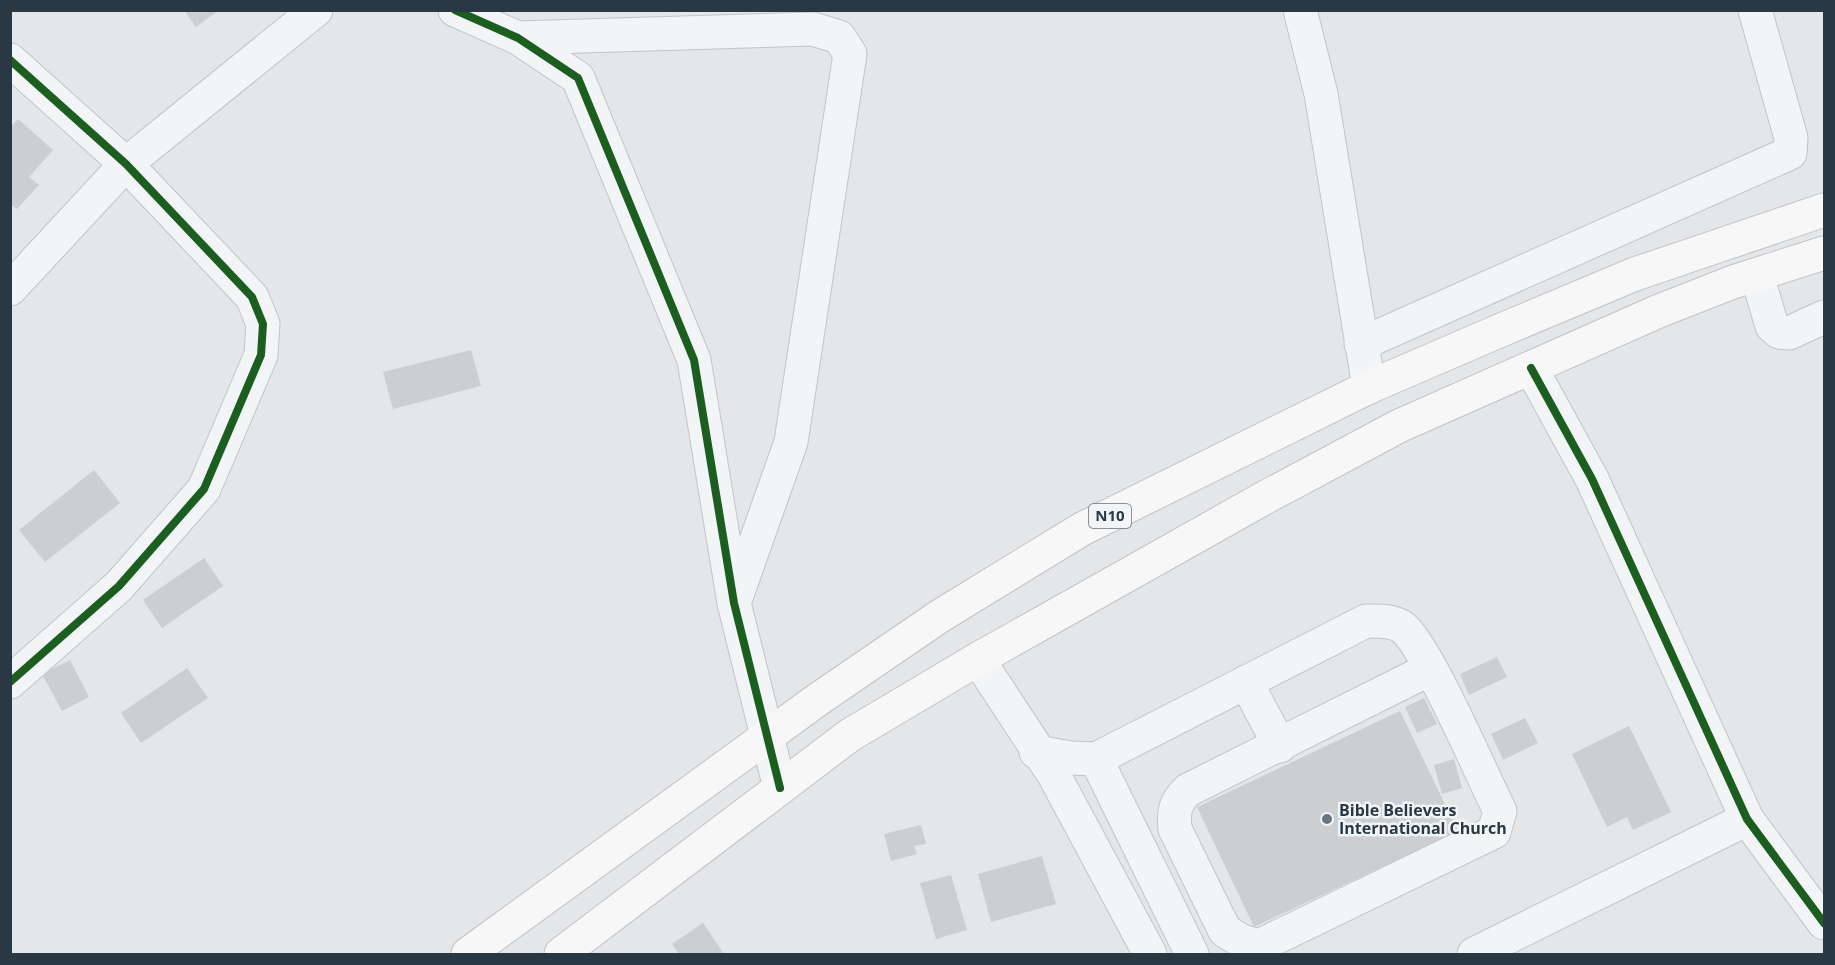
<svg xmlns="http://www.w3.org/2000/svg" width="1835" height="965" font-family="'Open Sans',sans-serif">
  <style>
    .building { fill: #cccfd1 }
    .lines { fill: none; stroke-linecap: round; stroke-linejoin: round }
    .minor-casing { stroke: #c2c4c6; stroke-width: 35 }
    .major-casing { stroke: #c0c3c6; stroke-width: 35 }
    .minor { stroke: #f3f4f6; stroke-width: 33 }
    .major { stroke: #f7f7f7; stroke-width: 33 }
    .cycleway-casing { stroke: #f2f5f8; stroke-width: 11 }
    .cycleway { stroke: #1b5e20; stroke-width: 8 }
    .poi-dot { fill: #6b757d; stroke: #f2f5f8; stroke-width: 2 }
    .labels { text-anchor: middle; stroke-width: 5; stroke-linejoin: round; paint-order: stroke }
    .shield { fill: #f2f5f8; stroke: #667179; stroke-width: 1.5 }
    .shield-label { font-size: 15px; font-weight: bold; fill: #2a3843 }
    .poi-label { font-size: 16px; font-weight: bold; fill: #2a3843; stroke: #f2f5f8; text-anchor: start }
  </style>
  <rect width="100%" height="100%" fill="#e4e6e8"/>
  <g class="building">
    <polygon points="184,10 219,10 196,27"/>
    <polygon points="18,119 53,150 29,177 39,185 17,209 10,204 10,127"/>
    <polygon points="471,350 481,386 393,409 383,372"/>
    <polygon points="94,470 120,503 45,562 19,530"/>
    <polygon points="204,558 223,586 162,628 143,600"/>
    <polygon points="1497,657 1507,677 1469,695 1460,674"/>
    <polygon points="70,660 89,697 62,711 42,674"/>
    <polygon points="187,668 208,698 141,743 121,713"/>
    <polygon points="1424,698 1437,724 1417,733 1405,707"/>
    <polygon points="1400,711 1458,831 1254,927 1197,807"/>
    <polygon points="1525,718 1538,743 1503,760 1491,734"/>
    <polygon points="1629,726 1671,812 1633,830 1627,817 1607,827 1572,754"/>
    <polygon points="1454,759 1462,788 1442,794 1434,765"/>
    <polygon points="921,825 926,844 914,846 917,854 891,861 884,834"/>
    <polygon points="1042,856 1056,904 991,922 978,874"/>
    <polygon points="951,875 967,930 936,939 920,883"/>
    <polygon points="703,923 724,954 679,954 672,944"/>
  </g>
  <g class="lines">
    <defs>
      <g id="minor">
        <polyline points="455,10 518,38 578,78 694,360 734,603 780,788"/>
        <polyline points="1300,10 1321,94 1369,387"/>
        <polyline points="518,38 813,29 839,37 850,54 791,442 734,603"/>
        <polyline points="10,60 126,164 252,297 263,324 261,355 204,489 119,586 10,682"/>
        <polyline points="1757,275 1772,326 1779,332 1789,333 1824,317"/>
        <polyline points="10,289 126,164 316,10"/>
        <polyline points="1361,344 1790,153 1791,138 1755,10"/>
        <polyline points="1531,368 1592,479 1747,819 1824,923"/>
        <polyline points="978,659 1054,775 1150,954"/>
        <polyline points="1246,682 1280,746"/>
        <path d="M1036,752L1071,758L1096,759L1366,621C1377,621 1392,620 1402,627C1425,642 1483,778 1500,811L1494,832L1259,946L1242,941L1225,931L1175,829C1173,812 1175,802 1188,790L1430,669"/>
        <polyline points="1096,759 1192,954"/>
        <polyline points="1474,954 1747,819"/>
      </g>
      <g id="major">
        <polyline points="468,954 820,698 940,616 1082,529 1369,387 1506,328 1635,274 1824,210"/>
        <polyline points="561,954 850,735 978,659 1266,497 1399,426 1659,311 1733,282 1824,253"/>
      </g>
    </defs>
    <use href="#minor" class="minor-casing"/>
    <use href="#major" class="major-casing"/>
    <use href="#minor" class="minor"/>
    <use href="#major" class="major"/>
    <defs>
      <g id="cycleway">
        <polyline points="455,10 518,38 578,78 694,360 734,603 780,788"/>
        <polyline points="10,60 126,164 252,297 263,324 261,355 204,489 119,586 10,682"/>
        <polyline points="1531,368 1592,479 1747,819 1824,923"/>
      </g>
    </defs>
    <use href="#cycleway" class="cycleway-casing"/>
    <use href="#cycleway" class="cycleway"/>
  </g>
  <circle class="poi-dot" cx="1327" cy="819" r="6"/>
  <g class="labels">
    <rect class="shield" x="1089" y="504" width="42" height="24" rx="4.5"/>
    <g class="shield-label">
      <text x="1110" y="521">N10</text>
    </g>
    <g class="poi-label">
      <text x="1339" y="816">Bible Believers<tspan x="1339" dy="18">International Church</tspan></text>
    </g>
  </g>
  <rect width="1835" height="965" fill="none" stroke="#2a3843" stroke-width="24"/>
</svg>
